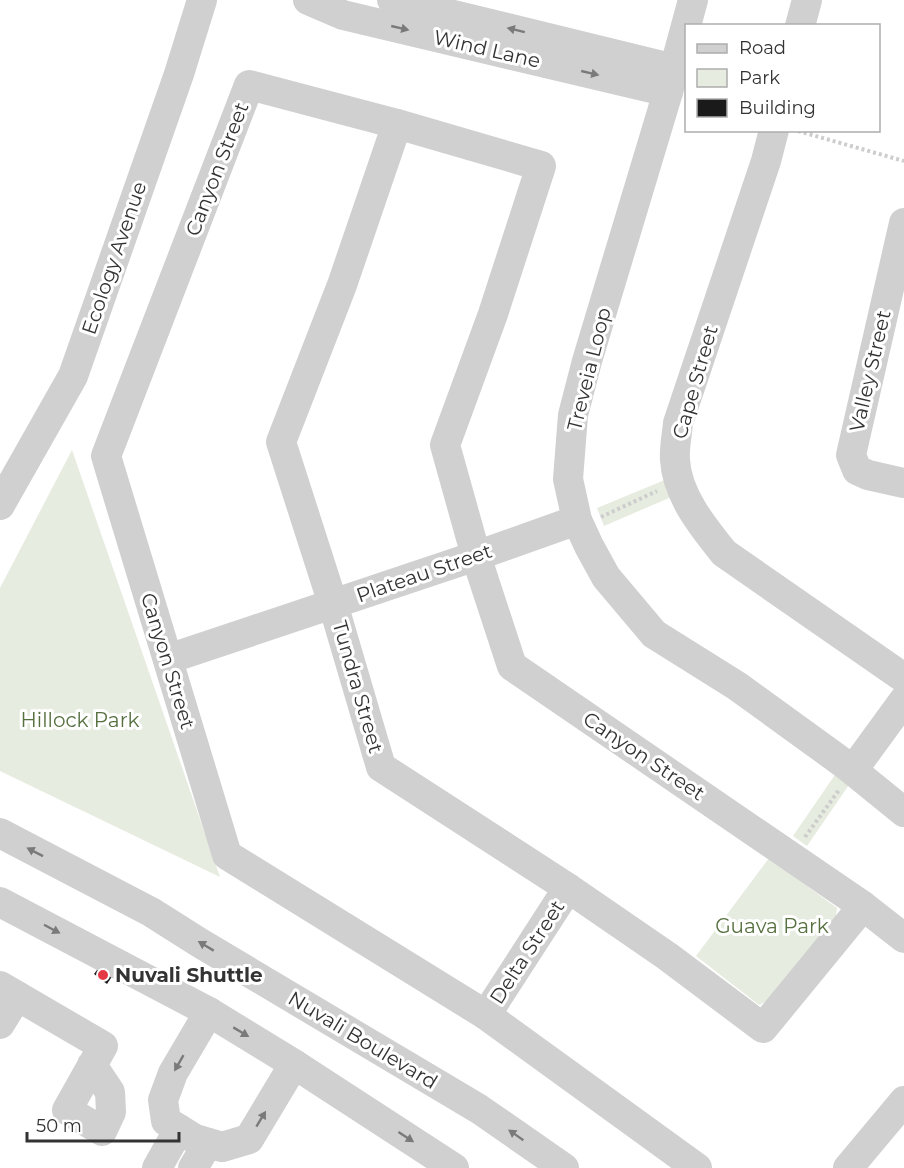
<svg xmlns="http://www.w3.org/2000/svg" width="904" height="1168" font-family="Montserrat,sans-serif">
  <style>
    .green { fill: #e6ecdf }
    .building { fill: #1a1a1a }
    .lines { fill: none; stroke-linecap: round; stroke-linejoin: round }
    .path { stroke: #cdcdcd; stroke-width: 4; stroke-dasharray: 3 3; stroke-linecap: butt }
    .minor { stroke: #d0d0d0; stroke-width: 30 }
    .oneway { fill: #7a7a7a }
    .poi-dot { fill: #e63946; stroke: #fff; stroke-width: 2 }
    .labels { text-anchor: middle; stroke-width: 6; stroke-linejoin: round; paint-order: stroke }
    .street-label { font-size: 20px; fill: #333; stroke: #fff }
    .park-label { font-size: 20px; fill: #56703f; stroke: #fff }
    .poi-label { font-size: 20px; font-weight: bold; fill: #333; stroke: #fff; text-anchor: start }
  </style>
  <rect width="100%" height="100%" fill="#fff"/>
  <g class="green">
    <polygon points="72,450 220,877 0,771 0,588"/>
    <polygon points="672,477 676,495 604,526 597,508"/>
    <polygon points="839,769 853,779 807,846 793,836"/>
    <polygon points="769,858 837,908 836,916 767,1001 759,1005 696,956"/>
  </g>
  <polygon class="building" points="100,966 113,975 107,984 94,974"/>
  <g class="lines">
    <g class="path">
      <polyline points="798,131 904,161"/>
      <polyline points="601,517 657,491"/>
      <polyline points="805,837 839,790"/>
    </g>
    <g class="minor">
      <polyline points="308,0 343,15 668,92"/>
      <polyline points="392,0 675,69"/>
      <polyline points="693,0 668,92 587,361 573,415 568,479 577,520 589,546 606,577 654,634 737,686 846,765 904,812"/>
      <polyline points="800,26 807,0"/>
      <polyline points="397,124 342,285 281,442 333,604 381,767 568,888 667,956 763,1028 863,906"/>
      <path d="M774,130L766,161L678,423C677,435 674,448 675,460C677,495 703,527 724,553L904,678"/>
      <polyline points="904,223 851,455 857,470 868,475 904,483"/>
      <polyline points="0,505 73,376 179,74 202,0"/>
      <polyline points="168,659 476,556 577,520"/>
      <polyline points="853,770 904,700"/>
      <polyline points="0,833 151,912 200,943 479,1109 564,1168"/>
      <polyline points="0,902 209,1012 294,1064 454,1168"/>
      <polyline points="0,986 103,1046 67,1110 102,1131 111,1112 110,1092 92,1065"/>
      <polyline points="209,1012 173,1073 163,1100 166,1121 195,1139 222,1147 249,1139 294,1064"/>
      <polyline points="486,1015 568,888"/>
      <polyline points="0,1024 17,996"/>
      <polyline points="157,1168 179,1129"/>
      <polyline points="193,1168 208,1143"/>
      <polyline points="697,1168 486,1015 227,855 106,456 249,85 397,124 541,166 493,314 445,445 476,556 512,666 863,906 904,938"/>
      <polyline points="848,1168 904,1101"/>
    </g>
  </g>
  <defs><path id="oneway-solid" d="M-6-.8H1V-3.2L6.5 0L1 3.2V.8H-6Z" transform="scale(1.5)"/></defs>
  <g class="oneway">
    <use href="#oneway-solid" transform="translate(400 28) rotate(13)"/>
    <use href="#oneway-solid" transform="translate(516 30) rotate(-166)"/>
    <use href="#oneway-solid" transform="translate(590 73) rotate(13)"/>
    <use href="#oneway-solid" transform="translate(35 852) rotate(-153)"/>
    <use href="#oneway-solid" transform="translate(52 929) rotate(28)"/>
    <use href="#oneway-solid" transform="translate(206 946) rotate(-149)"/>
    <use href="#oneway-solid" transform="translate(241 1032) rotate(31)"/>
    <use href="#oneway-solid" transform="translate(179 1063) rotate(120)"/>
    <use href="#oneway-solid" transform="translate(261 1119) rotate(-59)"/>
    <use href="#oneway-solid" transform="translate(516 1135) rotate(-145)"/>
    <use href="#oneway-solid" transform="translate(406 1137) rotate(33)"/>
  </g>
  <circle class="poi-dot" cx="103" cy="975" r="6"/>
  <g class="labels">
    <g class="street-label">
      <text transform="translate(487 49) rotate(13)" y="7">Wind Lane</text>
      <text transform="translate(217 169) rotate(-69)" y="7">Canyon Street</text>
      <text transform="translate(114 258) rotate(-71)" y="7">Ecology Avenue</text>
      <text transform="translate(589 369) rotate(-76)" y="7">Treveia Loop</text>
      <text transform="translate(870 371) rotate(-77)" y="7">Valley Street</text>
      <text transform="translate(695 382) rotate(-74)" y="7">Cape Street</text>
      <text transform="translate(424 573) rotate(-19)" y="7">Plateau Street</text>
      <text transform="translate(168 661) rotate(73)" y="7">Canyon Street</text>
      <text transform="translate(358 687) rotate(74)" y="7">Tundra Street</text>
      <text transform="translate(644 756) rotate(34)" y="7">Canyon Street</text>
      <text transform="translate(527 952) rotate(-57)" y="7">Delta Street</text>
      <text transform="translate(363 1040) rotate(31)" y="7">Nuvali Boulevard</text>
    </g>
    <g class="park-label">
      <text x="80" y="727">Hillock Park</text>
      <text x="772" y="933">Guava Park</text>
    </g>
    <g class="poi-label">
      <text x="115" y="982">Nuvali Shuttle</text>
    </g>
  </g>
  <rect x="685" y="24" width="195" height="108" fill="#ffffff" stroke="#adadad" stroke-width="1.5"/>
  <rect x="697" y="44" width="30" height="9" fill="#d0d0d0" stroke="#adadad" stroke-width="1.5"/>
  <text x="739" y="54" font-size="18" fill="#333333">Road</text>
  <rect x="697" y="69" width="30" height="18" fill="#e6ecdf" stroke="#adadad" stroke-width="1.5"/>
  <text x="739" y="84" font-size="18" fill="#333333">Park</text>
  <rect x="697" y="99" width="30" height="18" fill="#1a1a1a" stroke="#adadad" stroke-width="1.5"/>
  <text x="739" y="114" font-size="18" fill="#333333">Building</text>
  <path d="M27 1132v9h152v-9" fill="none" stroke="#333333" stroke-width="3"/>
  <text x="36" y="1132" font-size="18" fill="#333333" stroke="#ffffff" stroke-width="4.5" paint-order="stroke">50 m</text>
</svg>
